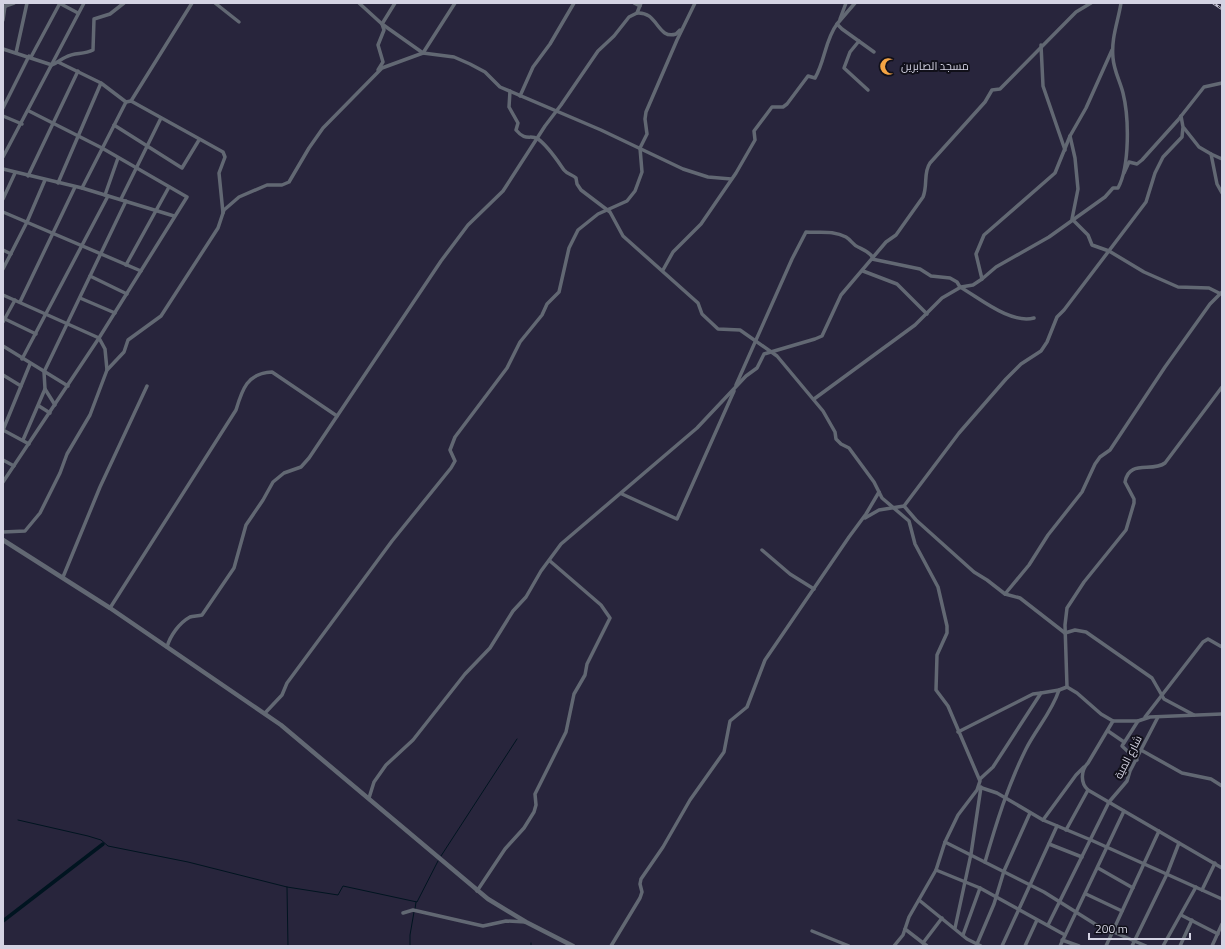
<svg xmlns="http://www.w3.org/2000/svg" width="1225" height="949" font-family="'Titillium Web',Cairo,sans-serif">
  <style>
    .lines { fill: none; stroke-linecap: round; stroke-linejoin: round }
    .stream { stroke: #001420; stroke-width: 1 }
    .canal { stroke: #001420; stroke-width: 3.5 }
    .minor { stroke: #626873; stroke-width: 3.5 }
    .tertiary { stroke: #626873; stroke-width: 4.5 }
    .rail-casing { stroke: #c2c1d2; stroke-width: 2.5 }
    .rail { stroke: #11101a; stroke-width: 1; stroke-dasharray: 3; stroke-linecap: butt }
    .labels { text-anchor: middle; stroke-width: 4; stroke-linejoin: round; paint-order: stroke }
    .poi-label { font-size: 11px; fill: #d4d3e3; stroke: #11101a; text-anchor: start }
    .street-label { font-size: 11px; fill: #d4d3e3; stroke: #11101a }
  </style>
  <rect width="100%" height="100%" fill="#28253c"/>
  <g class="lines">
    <g class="stream">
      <polyline points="18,820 88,836 101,840 108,846 188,862 287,887 338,895 343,886 417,902 438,861"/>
      <polyline points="441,856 517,739"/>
      <polyline points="287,887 288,946"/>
      <polyline points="415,909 416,902"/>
      <polyline points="531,943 531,946"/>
      <polyline points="410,946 410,935 414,912"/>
    </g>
    <polyline class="canal" points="3,921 103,844"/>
    <g class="minor">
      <polyline points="59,3 78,13"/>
      <polyline points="215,3 239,22"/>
      <polyline points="359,3 382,24 423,53 454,57 470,64 485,72 500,87 601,130 683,169 708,177 731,179"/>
      <polyline points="634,3 640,6"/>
      <polyline points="855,3 837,24 842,29 874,52"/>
      <polyline points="3,7 14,3"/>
      <path d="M637,13C658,11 657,40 676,34L680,30"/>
      <polyline points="840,19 846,3"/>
      <polyline points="3,20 5,6"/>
      <polyline points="859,41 850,52 844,68 868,90"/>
      <polyline points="1041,45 1043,86 1065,150"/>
      <path d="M3,49L52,65C57,63 61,59 66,57C75,52 83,55 93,50L94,19L110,14L124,3"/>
      <polyline points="16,53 27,3"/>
      <polyline points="31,57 60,3"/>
      <polyline points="58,62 101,83 126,102 131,101 223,152 225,157 219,173 223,213"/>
      <polyline points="378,70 383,62 378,45 384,30 382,24 395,3"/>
      <path d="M510,91L509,107L518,123L516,130C526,142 530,134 538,139C548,146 557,160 564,170C567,174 573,175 576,178L577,184L581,190L610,212L623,236L698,303L702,314L718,329L740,330L777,356L823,411L835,432L836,439L841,444L849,448L874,482L882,498L909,521L915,544L938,587L947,626V633L937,655L936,690L948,706L980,781L977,790L958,815L945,842L936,870L909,917L903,935L894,946"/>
      <polyline points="520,96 533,67 550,44 574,3"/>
      <polyline points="131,101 192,3"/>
      <polyline points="3,108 29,56"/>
      <polyline points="3,116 22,124"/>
      <polyline points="114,125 182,168 199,140"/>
      <polyline points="1184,128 1199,147 1211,154 1217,184 1222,193"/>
      <polyline points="1070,136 1075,158 1078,189 1072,219 1088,235 1092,245 1109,251 1144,272 1178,287 1209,288 1219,293"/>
      <polyline points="1211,154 1222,159"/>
      <polyline points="3,157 84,3"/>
      <polyline points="3,169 82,188 174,216"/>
      <polyline points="1124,173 1129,162 1137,164 1142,160 1178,120 1204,87 1222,83"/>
      <polyline points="28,176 78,71"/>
      <polyline points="58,183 101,83"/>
      <polyline points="82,188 126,102"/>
      <polyline points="105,195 118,158"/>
      <polyline points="3,199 15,173"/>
      <polyline points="121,199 161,118"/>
      <polyline points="3,212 141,271"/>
      <polyline points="3,250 11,254"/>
      <path d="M872,259L920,269L931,276L950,278L957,282L960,287C981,299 1010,324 1034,318"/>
      <polyline points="126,265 169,187"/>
      <polyline points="3,269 27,222 45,180"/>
      <path d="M663,270L673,252L701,224L736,173L755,140L754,131L772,107H783L787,104L808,76L815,78C825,61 825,40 837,24"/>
      <polyline points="863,271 897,284 927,314"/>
      <polyline points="90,276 127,294"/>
      <polyline points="982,279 976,254 984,235 1055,173 1070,136 1086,108 1112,50"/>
      <polyline points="3,295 99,338 105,349 107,370"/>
      <polyline points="80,298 115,313"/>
      <polyline points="20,302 75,187"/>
      <polyline points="5,319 36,334"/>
      <polyline points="3,322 15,300"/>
      <polyline points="3,346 68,386"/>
      <polyline points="22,359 108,196"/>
      <polyline points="3,375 21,386"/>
      <path d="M736,385L792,259L806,232C820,233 833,230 846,237C851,240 853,245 858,247C864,250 870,252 873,258"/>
      <polyline points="45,389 55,405"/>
      <path d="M814,399L915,325L942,298L961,287L973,285L982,279L996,267L1049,237L1105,197L1113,188H1118C1130,166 1129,117 1123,93C1120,81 1114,71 1113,58C1111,38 1118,22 1121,3"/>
      <polyline points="39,406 50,413"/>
      <polyline points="3,430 30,364"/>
      <polyline points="3,430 29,444"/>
      <polyline points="23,440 45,389 44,372 126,201"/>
      <polyline points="3,460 14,466"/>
      <polyline points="3,482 99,338 187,197 102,148 29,111"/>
      <polyline points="622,494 677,519 734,391"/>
      <polyline points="904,506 916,520 974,572 987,580 1005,594 1020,598 1065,633"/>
      <polyline points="865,518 879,510 904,506 959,433 1006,379 1021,364 1041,351 1047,342 1057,317 1064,310 1146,202 1155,173 1163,157 1182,137 1183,127 1181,116"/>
      <polyline points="3,532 25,531 40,513 60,473 67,454 90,415 107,370 124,352 128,340 161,316 218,228 224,210 239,197 267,185 282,185 289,182 309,148 323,128 382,68 423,53 455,3"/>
      <polyline points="762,550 790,574 814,589"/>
      <polyline points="63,577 100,487 147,386"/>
      <polyline points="1005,594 1029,565 1048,535 1082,492 1095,464 1100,457 1110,450 1165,367 1210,304 1222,292"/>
      <path d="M110,608L236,410C242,390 247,373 272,372L337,416"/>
      <polyline points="1065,633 1075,630 1086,632 1152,678 1164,699 1194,715"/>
      <path d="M167,647C170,636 179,623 190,617C193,616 198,616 202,615L234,568L246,525L263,500L273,482L284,473L301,467L309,458L441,261L468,225L503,191L545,126L561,105L598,51L614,36L629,17L637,13L641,3"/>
      <path d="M1067,687L1065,625L1067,608L1084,582L1126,530L1134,503V499L1125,482C1129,459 1152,473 1165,463L1222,387"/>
      <polyline points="1067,687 1077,693 1101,714 1113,721 1138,721 1150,717 1222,714"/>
      <polyline points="265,713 282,695 287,683 392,541 451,468 455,461 450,450 455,437 507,368 520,342 542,315 547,304 559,292 569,248 578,230 598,214 627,201 635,191 642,172 640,148 647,134 645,119 646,112 677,40 695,3"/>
      <polyline points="1145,717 1203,642 1208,639 1222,647"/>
      <polyline points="1108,731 1124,742"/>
      <polyline points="958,732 1033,694 1041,693"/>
      <polyline points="1141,750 1182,773 1211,779 1222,786"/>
      <polyline points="1137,760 1122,746 1138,721"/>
      <polyline points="980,779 993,767 1041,693 1059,690 1067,687"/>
      <polyline points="979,787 997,793 1043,820 1091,840 1222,899"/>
      <polyline points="1088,790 1222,868"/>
      <path d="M369,798L374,782L386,765L413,740L465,674L490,648L513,611L526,597L541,571L561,544L697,428L746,376L757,368L764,354L815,339L822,336L841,295L886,242L896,235L923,197C928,185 923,173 930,163L985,102L992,90L1000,89L1076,12L1091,3"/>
      <polyline points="1043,820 1076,775 1084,767"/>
      <path d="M1066,830L1088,790C1080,783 1081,770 1088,763L1113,721"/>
      <polyline points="945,842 1044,892 1095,924 1146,946"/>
      <polyline points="1049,844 1082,857"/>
      <path d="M985,862C996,824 1008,785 1026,749C1036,729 1052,712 1059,690"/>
      <polyline points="1098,868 1133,888"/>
      <polyline points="936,870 980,888 1065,935"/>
      <polyline points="1202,890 1215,863"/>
      <polyline points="477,891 505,849 524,828 534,812 536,805 535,794 566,732 574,694 585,675 587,664 610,618 601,605 550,561"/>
      <polyline points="1086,894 1122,911"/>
      <polyline points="919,900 967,939 981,946"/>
      <polyline points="403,913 413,910 483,926 506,921 526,922"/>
      <polyline points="1181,915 1218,934"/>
      <polyline points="1048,925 1109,802 1127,781 1130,771 1158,717"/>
      <polyline points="955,928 971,854 981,787"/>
      <polyline points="905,929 927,946"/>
      <polyline points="812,931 849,946"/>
      <polyline points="963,935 980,888"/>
      <polyline points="1062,940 1079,946"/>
      <polyline points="923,943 942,918"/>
      <polyline points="977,944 994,904 1004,871 1030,813"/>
      <polyline points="611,946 640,898 642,892 640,884 641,879 663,847 690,800 724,752 730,721 747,707 765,660 849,537 866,514 879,492"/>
      <polyline points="1002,946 1057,826"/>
      <polyline points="1025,946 1037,920"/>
      <polyline points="1060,946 1124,811"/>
      <polyline points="1106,946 1159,831"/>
      <polyline points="1132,946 1167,874 1179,843"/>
      <polyline points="1163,946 1196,887"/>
      <polyline points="1180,946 1192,920"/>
      <polyline points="1212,946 1222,924"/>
    </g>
    <polyline class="tertiary" points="3,540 110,608 281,725 488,899 526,922 573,946"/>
    <defs>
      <polyline id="rail" points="1213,3 1222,9"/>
    </defs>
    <use href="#rail" class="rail-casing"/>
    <use href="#rail" class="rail"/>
  </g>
  <defs>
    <symbol id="mosque-bare" viewBox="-9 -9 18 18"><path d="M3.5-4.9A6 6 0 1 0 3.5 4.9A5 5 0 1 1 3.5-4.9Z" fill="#f4a444" stroke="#11101a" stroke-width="2.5" paint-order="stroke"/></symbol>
  </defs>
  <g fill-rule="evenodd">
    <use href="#mosque-bare" x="876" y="54" width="25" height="25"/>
  </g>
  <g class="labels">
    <g class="poi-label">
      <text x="901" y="70">مسجد الصابرين</text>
    </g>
    <g class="street-label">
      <text transform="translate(1128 757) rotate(-63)" y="4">شارع المية</text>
    </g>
  </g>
  <rect width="1225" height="949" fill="none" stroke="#d4d3e3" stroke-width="8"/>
  <path d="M1089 933v6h101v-6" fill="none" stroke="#d4d3e3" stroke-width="2"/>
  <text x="1095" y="933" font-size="12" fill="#d4d3e3" stroke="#11101a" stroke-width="3" paint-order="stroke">200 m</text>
</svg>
